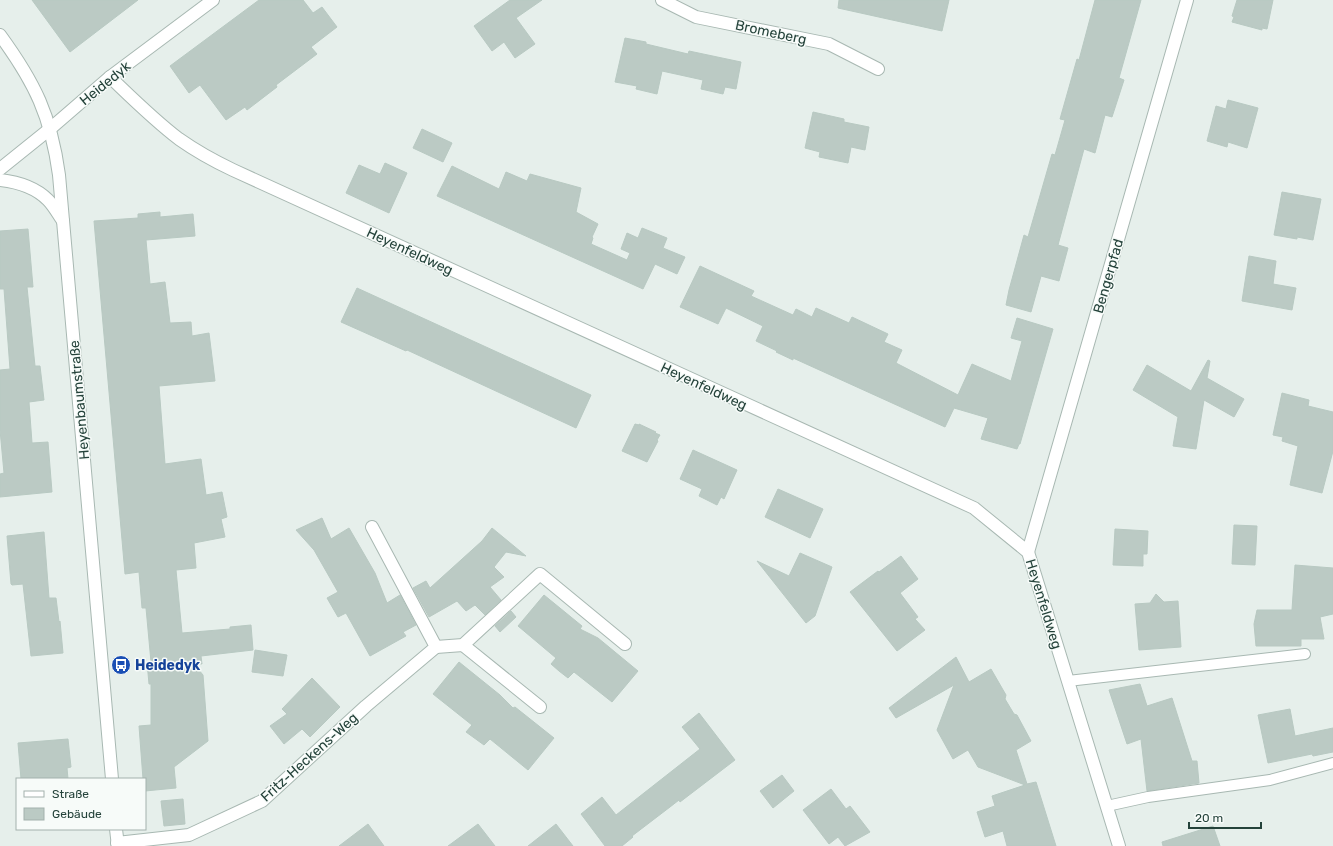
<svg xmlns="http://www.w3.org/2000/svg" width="1333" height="846" font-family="Rubik,sans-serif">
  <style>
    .building { fill: #bbcac4; stroke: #b8c9c2 }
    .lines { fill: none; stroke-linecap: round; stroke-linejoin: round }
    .service-casing { stroke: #a8b8b2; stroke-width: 12 }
    .minor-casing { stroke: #a8b8b2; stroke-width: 14 }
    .service { stroke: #fff; stroke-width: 10 }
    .minor { stroke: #fff; stroke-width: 12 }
    .labels { text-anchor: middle; stroke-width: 3; stroke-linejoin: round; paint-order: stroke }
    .street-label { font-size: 14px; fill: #24423a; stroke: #f7fbf9 }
    .transit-label { font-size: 14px; font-weight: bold; fill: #164399; stroke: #f7fbf9; text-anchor: start }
  </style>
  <rect width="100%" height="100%" fill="#e6efeb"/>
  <g class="building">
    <polygon points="32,0 138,0 70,52"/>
    <polygon points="259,0 303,0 313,13 322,7 337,27 311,47 317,54 276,85 277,87 247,110 245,107 226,120 200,85 189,93 170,66"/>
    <polygon points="510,0 542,0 516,18 535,44 515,58 504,42 492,51 474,26"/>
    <polygon points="839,0 949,0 942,31 838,8"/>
    <polygon points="1095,0 1141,0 1119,78 1124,80 1112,117 1105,115 1095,153 1084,149 1058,245 1068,248 1059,281 1041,276 1031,312 1006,305 1009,290 1024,235 1028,237 1052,154 1055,155 1065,120 1060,119 1077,59 1079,60"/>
    <polygon points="1237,0 1273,0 1267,29 1262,28 1262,30 1232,22 1234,17 1232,16"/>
    <polygon points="625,38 646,42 646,44 688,54 689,51 741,62 736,89 725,87 723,94 701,89 703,80 662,71 657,94 636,89 637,86 615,82"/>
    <polygon points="1228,100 1258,108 1247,148 1228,142 1227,147 1207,141 1216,106 1226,109"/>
    <polygon points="813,112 844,119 844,122 869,127 865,150 851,147 848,163 819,157 820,152 805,148"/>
    <polygon points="422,129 452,143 443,162 413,148"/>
    <polygon points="385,163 407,173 389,213 346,193 359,165 380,174"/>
    <polygon points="452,166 499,189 506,172 527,181 530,174 581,188 576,212 598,224 592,237 593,238 591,244 627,260 630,253 621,249 627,233 638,238 642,228 667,238 663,248 685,257 677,274 655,264 643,289 437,196"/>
    <polygon points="1282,192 1321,199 1313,240 1297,237 1297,239 1274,235"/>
    <polygon points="160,212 160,217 193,214 195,236 146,240 150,284 165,282 170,323 191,322 192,336 209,333 215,381 159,386 165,464 201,459 206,495 222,492 227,517 221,519 225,537 194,543 196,568 176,570 182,633 230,629 230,627 251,625 253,650 201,656 202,664 193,663 203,675 208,741 174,767 176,788 145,791 145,779 143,779 139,726 151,725 151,684 149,684 147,662 151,662 146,608 142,608 139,572 125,574 94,221 138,218 138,214"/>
    <polygon points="28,229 33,287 27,287 35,366 40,366 44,400 29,402 32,443 48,442 52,492 0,497 0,474 4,473 0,430 0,370 10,369 4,289 0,289 0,231"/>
    <polygon points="1249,256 1276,261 1273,284 1296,288 1292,310 1242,301"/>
    <polygon points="700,266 754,291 751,296 793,315 796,309 812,317 816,308 849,323 852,317 888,334 884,342 902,350 896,363 958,395 972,364 1011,381 1022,341 1011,338 1017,318 1053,329 1020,444 1019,444 1017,449 981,439 988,418 954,408 945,427 793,358 793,360 776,352 777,351 756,341 763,326 726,308 718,324 680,307"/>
    <polygon points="357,288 591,395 576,428 407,350 406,351 341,322"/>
    <polygon points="1208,360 1210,361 1207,378 1244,399 1234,417 1204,400 1196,449 1173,446 1178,417 1133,390 1147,365 1191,391"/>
    <polygon points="1282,393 1309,400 1308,406 1333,412 1333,451 1322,493 1290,485 1298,446 1282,441 1283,437 1273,435"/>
    <polygon points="635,424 639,425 639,424 656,432 655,433 660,435 657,440 658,441 647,462 622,451"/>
    <polygon points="693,450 737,470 724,499 721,497 717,505 699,496 702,489 680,479"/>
    <polygon points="778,489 823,509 810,538 765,517"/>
    <polygon points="322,518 331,539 349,528 375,573 387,603 400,595 416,625 403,632 406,636 370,656 346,613 338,617 327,598 338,592 314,550 296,530"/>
    <polygon points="1234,525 1257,526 1255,565 1232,564"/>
    <polygon points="492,528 526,556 506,552 494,567 504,577 490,587 501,600 485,615 475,605 466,611 457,601 429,617 413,588 426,581 430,588 482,541"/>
    <polygon points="1115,529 1148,531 1147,554 1143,554 1143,566 1113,565"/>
    <polygon points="44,532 49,598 56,598 59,622 60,621 63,653 31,656 23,584 12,585 11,584 7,536"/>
    <polygon points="800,553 832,567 815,616 806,623 757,561 789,576"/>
    <polygon points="901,556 918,579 900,593 918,617 915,619 925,630 897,651 850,592 878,571 879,572"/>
    <polygon points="1295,565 1333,568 1333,614 1320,617 1324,639 1301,639 1301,646 1256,646 1254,624 1257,610 1292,610"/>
    <polygon points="1156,594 1164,602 1178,601 1181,647 1139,650 1135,604 1150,603"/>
    <polygon points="544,595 582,626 580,629 598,638 638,671 612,702 574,672 568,678 559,671 551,664 556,658 518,626"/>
    <polygon points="511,611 516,617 500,632 495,626"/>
    <polygon points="255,650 287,655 283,676 252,672"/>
    <polygon points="956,657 969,682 991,669 1006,695 1005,699 1014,714 1017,715 1031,741 1016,750 1027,784 1036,782 1056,846 1007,846 1003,831 985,837 977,812 995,806 992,796 1025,785 978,767 968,750 953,759 937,730 954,685 896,718 889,708"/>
    <polygon points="459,662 500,695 513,708 515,707 554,738 528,770 490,739 484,745 466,732 472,725 433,694"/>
    <polygon points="312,678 340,707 310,737 302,729 284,744 270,726 287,714 282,709"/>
    <polygon points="1140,684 1147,706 1172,698 1192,761 1197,761 1199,783 1147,791 1141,739 1127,744 1109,690"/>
    <polygon points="1290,709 1295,736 1333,728 1333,752 1313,756 1312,754 1268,763 1258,715"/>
    <polygon points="699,713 735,760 680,802 679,800 670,807 632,836 633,837 622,846 605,846 581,814 602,797 616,815 700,749 682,727"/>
    <polygon points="68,739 71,767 67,768 68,779 21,779 18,743"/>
    <polygon points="782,775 794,791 773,808 760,791"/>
    <polygon points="831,789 846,809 850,806 870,832 845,846 838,837 829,844 803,810"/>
    <polygon points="183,799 185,824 164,826 161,801"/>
    <polygon points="368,824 384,846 339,846"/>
    <polygon points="478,824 495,846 448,846"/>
    <polygon points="556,824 573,846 528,846"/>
    <polygon points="1213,826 1220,846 1163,846 1162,842"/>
  </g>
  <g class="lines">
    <defs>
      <g id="service">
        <polyline points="1068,681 1305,654"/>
        <polyline points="1107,806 1148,797 1270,780 1333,763"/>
      </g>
      <g id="minor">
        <polyline points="662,0 696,17 829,44 878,69"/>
        <path d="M0,35C35,83 51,116 59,175L112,779"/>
        <path d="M110,77C132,98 154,120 179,139C196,151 214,161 233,170L974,508L1028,552L1119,846"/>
        <polyline points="0,169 51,128 110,77 213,0"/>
        <path d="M0,180C18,182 35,187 48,200C54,206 58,214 63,221"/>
        <polyline points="1028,552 1187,0"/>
        <polyline points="463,645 540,707"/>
        <polyline points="436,647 463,645 540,574 625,644"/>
        <polyline points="116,829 118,846"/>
        <polyline points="117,843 189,835 262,801 366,706 436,647 372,527"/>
      </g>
    </defs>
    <use href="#service" class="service-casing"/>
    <use href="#minor" class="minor-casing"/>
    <use href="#service" class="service"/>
    <use href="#minor" class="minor"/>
  </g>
  <defs>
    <symbol id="bus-disc" viewBox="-11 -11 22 22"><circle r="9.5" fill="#1a4fb4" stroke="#f7fbf9"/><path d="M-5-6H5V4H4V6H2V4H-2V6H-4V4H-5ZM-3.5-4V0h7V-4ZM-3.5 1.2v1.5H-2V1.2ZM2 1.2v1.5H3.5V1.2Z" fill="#fff"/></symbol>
  </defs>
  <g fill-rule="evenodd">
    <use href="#bus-disc" x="110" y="654" width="22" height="22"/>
  </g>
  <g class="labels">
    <g class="street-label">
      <text transform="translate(771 32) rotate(12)" y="5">Bromeberg</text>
      <text transform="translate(105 83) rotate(-39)" y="5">Heidedyk</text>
      <text transform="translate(410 251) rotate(25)" y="5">Heyenfeldweg</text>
      <text transform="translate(1108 276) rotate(-74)" y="5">Bengerpfad</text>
      <text transform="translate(704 386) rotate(25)" y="5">Heyenfeldweg</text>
      <text transform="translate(79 400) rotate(-95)" y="5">Heyenbaumstraße</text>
      <text transform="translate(1044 604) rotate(73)" y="5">Heyenfeldweg</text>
      <text transform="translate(309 757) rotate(-42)" y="5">Fritz-Heckens-Weg</text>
    </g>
    <g class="transit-label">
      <text x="135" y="670">Heidedyk</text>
    </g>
  </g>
  <rect x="16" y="778" width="130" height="52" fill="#f7fbf9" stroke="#a3b1ad"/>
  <rect x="24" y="791" width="20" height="6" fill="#ffffff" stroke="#a3b1ad"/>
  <text x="52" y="798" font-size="12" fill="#24423a">Straße</text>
  <rect x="24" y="808" width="20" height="12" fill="#bbcac4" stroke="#a3b1ad"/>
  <text x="52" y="818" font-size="12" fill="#24423a">Gebäude</text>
  <path d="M1189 822v6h72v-6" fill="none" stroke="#24423a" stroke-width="2"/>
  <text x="1195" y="822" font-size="12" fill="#24423a" stroke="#f7fbf9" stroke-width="3" paint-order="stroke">20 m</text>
</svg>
